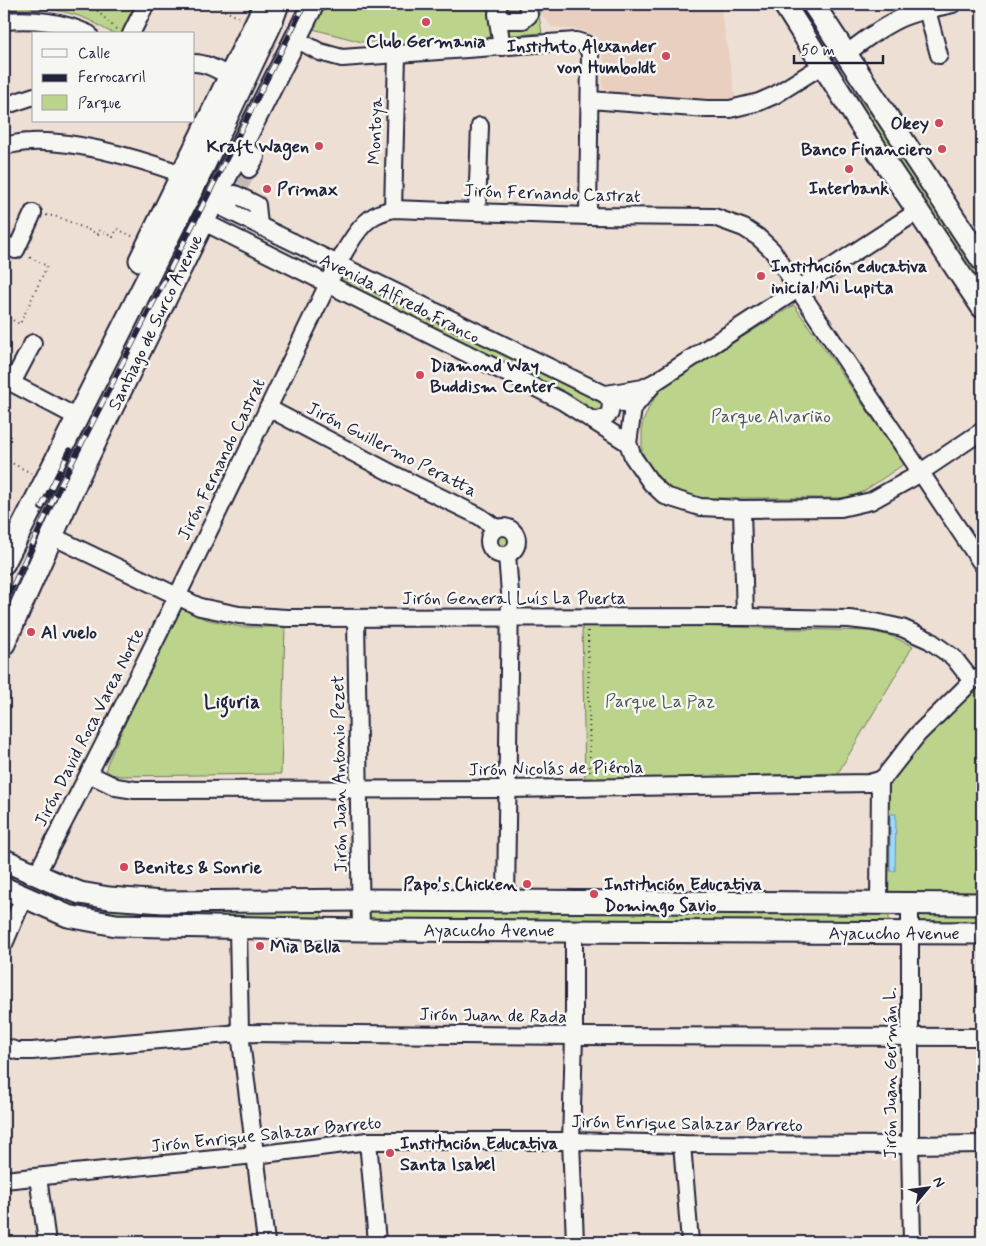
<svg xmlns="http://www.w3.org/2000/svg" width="986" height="1246" font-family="Mynerve,sans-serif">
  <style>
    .built { fill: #e9cfbf }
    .green { fill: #bbd38a; stroke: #6e7a62 }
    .water { fill: #9cd9fd; stroke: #6b90af }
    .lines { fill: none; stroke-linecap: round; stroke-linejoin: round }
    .minor-tunnel { stroke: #c5b9b5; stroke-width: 16; stroke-dasharray: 16 8; stroke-linecap: butt }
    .minor-casing { stroke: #22223b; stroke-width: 20 }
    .major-casing { stroke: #22223b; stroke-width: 25 }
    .path { stroke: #22223b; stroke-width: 2; stroke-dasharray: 1 4; stroke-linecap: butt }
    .minor { stroke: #f6f6f2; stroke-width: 16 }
    .major { stroke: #f6f6f2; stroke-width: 21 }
    .rail-casing { stroke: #22223b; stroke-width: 5.5 }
    .rail { stroke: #f6f6f2; stroke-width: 4; stroke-dasharray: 11; stroke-linecap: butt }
    .poi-dot { fill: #d1495b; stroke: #f6f6f2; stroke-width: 2 }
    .labels { text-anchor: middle; stroke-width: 5; stroke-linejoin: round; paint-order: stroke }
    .poi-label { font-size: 18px; font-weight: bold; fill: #22223b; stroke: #f6f6f2; text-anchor: start }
    .street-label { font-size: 18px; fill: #22223b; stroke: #f6f6f2 }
    .park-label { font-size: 18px; fill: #505753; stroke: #f6f6f2 }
    .neighbourhood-label { font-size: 19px; font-weight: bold; fill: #22223b; stroke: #f6f6f2 }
  </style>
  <rect width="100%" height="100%" fill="#eedfd4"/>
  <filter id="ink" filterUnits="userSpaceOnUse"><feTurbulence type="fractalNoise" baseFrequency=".02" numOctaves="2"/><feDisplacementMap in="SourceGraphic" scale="10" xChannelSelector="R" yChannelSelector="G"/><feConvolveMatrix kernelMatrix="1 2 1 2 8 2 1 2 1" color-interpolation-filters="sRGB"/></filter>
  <g filter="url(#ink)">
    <polygon class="built" points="545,4 720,4 736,100 608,93 602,87 604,63 602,49 597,37 581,30 552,27 540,14"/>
    <g class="green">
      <path d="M4,4H135L121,34C108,34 100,25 89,20C63,9 32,5 4,11Z"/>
      <polygon points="322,4 543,4 539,15 542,33 431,41 362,42 309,28"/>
      <polygon points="832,61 934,199 982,273 982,294 890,155"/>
      <polygon points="345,273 605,405 606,410 594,416 341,285"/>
      <polygon points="794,305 904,464 864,491 848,498 692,498 667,486 648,465 642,451 642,424 650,405 664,386"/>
      <circle cx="503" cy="541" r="9"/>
      <polygon points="178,606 205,619 241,627 285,627 281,774 121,776 111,774 106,770 107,764"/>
      <polygon points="582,623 869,631 891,636 913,646 838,773 585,781"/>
      <polygon points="982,681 982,901 873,899 876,790 932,733 973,686"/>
      <polygon points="42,889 113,904 319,906 323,918 139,920 77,912 40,898"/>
      <polygon points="910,903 982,904 982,933 909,933"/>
      <polygon points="365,907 889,909 889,923 365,921"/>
    </g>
    <polygon class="water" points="890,814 896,814 895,871 890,871"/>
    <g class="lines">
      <polyline class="minor-tunnel" points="241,185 249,169"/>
      <defs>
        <g id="minor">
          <polyline points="499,4 497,14 502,47"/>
          <polyline points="927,10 939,55"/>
          <polyline points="498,20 523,20 529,15 527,4"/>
          <path d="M4,21C35,19 61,21 89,34"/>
          <polyline points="131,34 146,4"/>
          <polyline points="296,39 320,52 342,58 576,41 586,44 590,54 588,216"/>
          <path d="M846,54C863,41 880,28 899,19C916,11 935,8 953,4"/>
          <path d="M194,63C206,63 218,70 229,76"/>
          <polyline points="590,100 707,109 730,109 759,102 775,95 823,65"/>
          <polyline points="4,106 34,96"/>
          <path d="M4,146C13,144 22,142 31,142C76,140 139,159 182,174"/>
          <polyline points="241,146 256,157 249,169"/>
          <polyline points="213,203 633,408"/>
          <polyline points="226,209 235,194 257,205 259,225"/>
          <polyline points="393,209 397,55"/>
          <polyline points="477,211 480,126"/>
          <polyline points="918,211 655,382 633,408 628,443 633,457 651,483 665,496 700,507 742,509 841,508 871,501 912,478 982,431"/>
          <polyline points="204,222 562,401 628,443"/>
          <polyline points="4,244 16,250 33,213"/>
          <polyline points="4,379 67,412"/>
          <polyline points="12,383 33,343"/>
          <polyline points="268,408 397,476 479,516 496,528"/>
          <polyline points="593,420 603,419 610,413 611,403 606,394 643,388 653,383"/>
          <polyline points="742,509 745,617"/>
          <circle cx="503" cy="541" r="14"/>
          <polyline points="52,536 200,607 239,615 287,618 745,617 849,619 875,622 902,628 929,640 954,658 972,681"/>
          <polyline points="356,618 361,930"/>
          <polyline points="89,774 116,787 135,790 507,789 869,783 880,780 885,776 918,734 972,681 982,676"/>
          <path d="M36,875C139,681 232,482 328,284C338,264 353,231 371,218C378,213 385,211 393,209L588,216L714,217L744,228L758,237L772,250L982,564"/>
          <polyline points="506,901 510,593 507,555"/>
          <polyline points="879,903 880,780"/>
          <polyline points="910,903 910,1145 912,1242"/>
          <polyline points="238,928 240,1033 266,1242"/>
          <polyline points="574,931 574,1036 571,1141 575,1242"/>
          <polyline points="4,944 24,897"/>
          <polyline points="4,1047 18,1051 32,1051 240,1033 574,1036 982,1037"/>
          <polyline points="368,1141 377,1242"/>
          <polyline points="682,1144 690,1242"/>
          <polyline points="38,1177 47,1242"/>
          <polyline points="4,1180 255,1155 368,1141 571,1141 682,1144 910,1145 982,1144"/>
        </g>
        <g id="major">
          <polyline points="784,4 867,135 982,307"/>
          <polyline points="813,4 982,260"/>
          <polyline points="140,260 264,6"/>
          <polyline points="4,563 197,180 270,26 278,4"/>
          <polyline points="4,644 81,471 219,190 313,4"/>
          <polyline points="4,860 62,886 80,893 109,898 163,902 361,900 982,904"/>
          <polyline points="4,888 68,916 116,925 361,930 982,933"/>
        </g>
      </defs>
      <use href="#minor" class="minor-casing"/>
      <use href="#major" class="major-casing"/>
      <g class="path">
        <polyline points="90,4 117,30"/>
        <polyline points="211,4 240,18"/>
        <polyline points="46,215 58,217 98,234 99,230 113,237 117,229 134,237"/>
        <polyline points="4,316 20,324 47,266 29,257"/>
        <polyline points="4,459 31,473"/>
        <polyline points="588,631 590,774"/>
      </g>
      <use href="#minor" class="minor"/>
      <use href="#major" class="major"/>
      <defs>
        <g id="rail">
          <polyline points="41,508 70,450"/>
          <polyline points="4,605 53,500 305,4"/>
        </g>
      </defs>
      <use href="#rail" class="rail-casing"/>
      <use href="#rail" class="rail"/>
    </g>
  </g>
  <g class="poi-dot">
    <circle cx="426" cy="22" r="5"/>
    <circle cx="666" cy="56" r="5"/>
    <circle cx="939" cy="123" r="5"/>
    <circle cx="319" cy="146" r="5"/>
    <circle cx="942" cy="149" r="5"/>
    <circle cx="849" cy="169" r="5"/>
    <circle cx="267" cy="189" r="5"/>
    <circle cx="761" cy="276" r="5"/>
    <circle cx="420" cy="375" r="5"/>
    <circle cx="31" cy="632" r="5"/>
    <circle cx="124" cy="867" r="5"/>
    <circle cx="527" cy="884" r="5"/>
    <circle cx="594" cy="894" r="5"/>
    <circle cx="260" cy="946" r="5"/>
    <circle cx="390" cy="1153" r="5"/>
  </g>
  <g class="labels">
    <g class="poi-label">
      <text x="426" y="47" text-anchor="middle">Club Germania</text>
      <text x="656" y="52" text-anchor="end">Instituto Alexander<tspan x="656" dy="21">von Humboldt</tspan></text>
      <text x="929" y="129" text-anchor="end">Okey</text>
      <text x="309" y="152" text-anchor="end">Kraft Wagen</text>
      <text x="932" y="155" text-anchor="end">Banco Financiero</text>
      <text x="849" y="194" text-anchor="middle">Interbank</text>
      <text x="277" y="195">Primax</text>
      <text x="771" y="272">Institución educativa<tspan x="771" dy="21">inicial Mi Lupita</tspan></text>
      <text x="430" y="371">Diamond Way<tspan x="430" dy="21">Buddism Center</tspan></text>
      <text x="41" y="638">Al vuelo</text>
      <text x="134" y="873">Benites &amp; Sonrie</text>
      <text x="517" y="890" text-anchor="end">Papo's Chicken</text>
      <text x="604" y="890">Institución Educativa<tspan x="604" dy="21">Domingo Savio</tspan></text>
      <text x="270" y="952">Mia Bella</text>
      <text x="400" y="1149">Institución Educativa<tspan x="400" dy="21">Santa Isabel</tspan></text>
    </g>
    <g class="street-label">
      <text transform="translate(375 131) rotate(-88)" y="6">Montoya</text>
      <text transform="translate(552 193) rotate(2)" y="6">Jirón Fernando Castrat</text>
      <text transform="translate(400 298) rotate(27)" y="6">Avenida Alfredo Franco</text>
      <text transform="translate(155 322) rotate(-64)" y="6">Santiago de Surco Avenue</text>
      <text transform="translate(392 449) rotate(27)" y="6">Jirón Guillermo Peratta</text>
      <text transform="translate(221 459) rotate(-64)" y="6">Jirón Fernando Castrat</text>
      <text x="514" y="604">Jirón General Luís La Puerta</text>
      <text transform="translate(89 727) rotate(-63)" y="6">Jirón David Roca Varea Norte</text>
      <text transform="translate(556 768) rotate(-1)" y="6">Jirón Nicolás de Piérola</text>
      <text transform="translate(339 774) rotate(-91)" y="6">Jirón Juan Antonio Pezet</text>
      <text x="489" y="936">Ayacucho Avenue</text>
      <text x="894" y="939">Ayacucho Avenue</text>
      <text transform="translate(493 1015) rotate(1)" y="6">Jirón Juan de Rada</text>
      <text transform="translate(890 1073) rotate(-90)" y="6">Jirón Juan Germán L.</text>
      <text transform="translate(687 1123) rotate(1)" y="6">Jirón Enrique Salazar Barreto</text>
      <text transform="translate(266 1134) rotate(-6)" y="6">Jirón Enrique Salazar Barreto</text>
    </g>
    <g class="park-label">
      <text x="771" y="422">Parque Alvariño</text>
      <text x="660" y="707">Parque La Paz</text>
    </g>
    <g class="neighbourhood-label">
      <text x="232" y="708">Liguria</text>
    </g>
  </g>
  <rect width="986" height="1246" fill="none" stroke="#f6f6f2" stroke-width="20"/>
  <rect x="10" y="10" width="966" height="1226" fill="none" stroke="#22223b" stroke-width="2" filter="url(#ink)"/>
  <rect x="32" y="32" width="162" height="90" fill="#f6f6f2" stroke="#a1a1a9"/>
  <rect x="42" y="49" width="25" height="8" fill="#f6f6f2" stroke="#a1a1a9"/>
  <text x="78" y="58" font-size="15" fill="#22223b">Calle</text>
  <rect x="42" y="74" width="25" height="8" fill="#22223b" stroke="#a1a1a9"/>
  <text x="78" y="82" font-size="15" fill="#22223b">Ferrocarril</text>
  <rect x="42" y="95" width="25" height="15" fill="#bbd38a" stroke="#a1a1a9"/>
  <text x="78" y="108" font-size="15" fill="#22223b">Parque</text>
  <g transform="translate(928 1188) rotate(61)" stroke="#f6f6f2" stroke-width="4" paint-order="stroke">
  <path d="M0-4L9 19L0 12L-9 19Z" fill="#22223b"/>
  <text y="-8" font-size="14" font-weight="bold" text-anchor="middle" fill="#22223b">N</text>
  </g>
  <path d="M794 55v8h89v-8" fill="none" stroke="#22223b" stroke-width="2.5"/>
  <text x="801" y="55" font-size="15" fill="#22223b" stroke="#f6f6f2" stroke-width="4" paint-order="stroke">50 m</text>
</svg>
